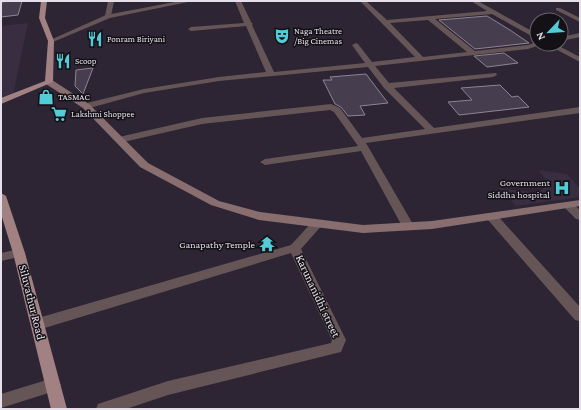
<svg xmlns="http://www.w3.org/2000/svg" width="581" height="410" font-family="'Crimson Pro',serif">
  <style>
    .built { fill: #382d41 }
    .building { fill: #463e4e; stroke: #8d8496 }
    .lines { fill: none; stroke-linecap: round; stroke-linejoin: round }
    .minor { fill: #665556; fill-rule: evenodd }
    .tertiary { fill: #665556; fill-rule: evenodd }
    .secondary { fill: #886e6f; fill-rule: evenodd }
    .primary { fill: #a28183; fill-rule: evenodd }
    .labels { text-anchor: middle; stroke-width: 3; stroke-linejoin: round; paint-order: stroke }
    .far-poi-label { font-size: 9px; fill: #e5e0ea; stroke: #131016; text-anchor: start }
    .poi-label { font-size: 10px; fill: #e5e0ea; stroke: #131016; text-anchor: end }
    .near-street-label { font-size: 12px; fill: #e5e0ea; stroke: #131016 }
  </style>
  <rect width="100%" height="100%" fill="#2d2534"/>
  <g class="built">
    <polygon points="28,23 13,95 1,98 1,26"/>
    <polygon points="538,170 567,174 580,189 580,197 516,206 499,188 538,193 549,183"/>
  </g>
  <g class="building">
    <polygon points="12,1 22,1 18,15 1,17 1,2"/>
    <polygon points="487,16 510,30 529,43 475,49 439,20"/>
    <polygon points="504,53 518,63 487,67 474,56"/>
    <polygon points="93,68 83,94 75,86 76,70"/>
    <polygon points="366,74 388,103 360,106 365,115 348,116 341,107 335,104 323,80 332,80 330,77"/>
    <polygon points="500,85 512,97 518,96 529,107 459,115 448,102 472,100 461,88"/>
  </g>
  <g class="lines">
    <g class="minor">
      <polygon points="108,1 114,1 111,16 108,18 105,16"/>
      <path d="M235,1H241L251,22L253,24L252,25L274,72L365,63L352,45L356,43L358,44L372,62L415,57L360,1H366L387,20L487,11L471,1H478L537,34V39L492,14L435,19L475,51L528,45L537,42V44H543L528,49L375,66L389,83L496,73L497,75L493,77L394,88L434,128L580,107V113L366,143L414,226L412,229H404L402,226L361,151L265,165L260,162L265,159L358,146L334,112L330,110L202,124L119,143L114,140L119,137L202,118L331,104L340,108L362,138L425,129L384,88L368,67L219,81L144,93L86,109L83,108L82,106L83,104L144,89L219,77L266,72L246,26L191,31L188,29L191,27L244,23ZM428,20L467,52L423,57L390,23Z"/>
      <polygon points="556,8 560,8 580,18 580,22 556,10"/>
      <polygon points="580,33 580,37 561,41 561,37"/>
      <polygon points="546,44 555,44 580,57 580,62"/>
      <polygon points="569,203 573,204 580,210 580,220 576,219 563,206 565,204"/>
      <polygon points="492,213 496,214 580,307 580,321 575,320 488,220 486,217 488,214"/>
      <polygon points="317,220 321,221 323,224 301,249 346,340 341,352 168,395 126,409 96,409 98,404 168,381 331,343 332,340 291,253 38,330 33,328 31,324 33,320 38,318 291,245 313,221"/>
      <polygon points="19,249 23,250 25,253 23,256 1,261 1,253"/>
      <polygon points="53,378 58,380 61,385 58,390 1,408 1,394"/>
    </g>
    <polygon class="tertiary" points="180,1 193,1 110,18 53,42 48,41 106,15"/>
    <polygon class="secondary" points="46,80 52,80 89,104 148,163 219,201 260,212 363,225 432,221 580,200 580,206 432,229 363,233 259,220 211,205 140,167 83,108 46,84"/>
    <g class="primary">
      <polygon points="41,1 47,1 45,18 54,41 53,82 1,104 1,98 45,81 48,41 39,18"/>
      <polygon points="1,193 6,196 25,253 67,409 51,409 13,253 1,214"/>
    </g>
  </g>
  <defs>
    <symbol id="theatre-bare" viewBox="-9 -9 18 18"><path d="M-5-5.5Q0-4 5-5.5V0Q5 5 0 6Q-5 5-5 0ZM-3.3-2.5H-1v1.5H-3.3ZM1-2.5H3.3v1.5H1ZM-2.8 1Q0 5.5 2.8 1Z" fill="#52ccd6" stroke="#131016" stroke-width="2.5" paint-order="stroke"/></symbol>
    <symbol id="restaurant-bare" viewBox="-9 -9 18 18"><path d="M-5-6h1v4h1v-4h1v4h1v-4h1v5L-1.5 .5V6h-2V.5L-5-1ZM5-6V6H3V1.5H1.5Q1.5-4 5-6Z" fill="#52ccd6" stroke="#131016" stroke-width="2.5" paint-order="stroke"/></symbol>
    <symbol id="shop-bare" viewBox="-9 -9 18 18"><path d="M-5-2.5h2.3a2.7 3.5 0 0 1 5.4 0H5L5.5 6h-11ZM-1.5-2.5h3a1.5 2.3 0 0 0-3 0Z" fill="#52ccd6" stroke="#131016" stroke-width="2.5" paint-order="stroke"/></symbol>
    <symbol id="supermarket-bare" viewBox="-9 -9 18 18"><path d="M-6-5.5h2.5l.6 2H6L4.5 2H-2.5L-4.4-4H-6ZM-1.5 3.2a1.3 1.3 0 1 0 .1 0ZM3 3.2a1.3 1.3 0 1 0 .1 0Z" fill="#52ccd6" stroke="#131016" stroke-width="2.5" paint-order="stroke"/></symbol>
    <symbol id="hospital-bare" viewBox="-9 -9 18 18"><path d="M-5-5h3v3.5h4V-5h3V5h-3V1.5h-4V5h-3Z" fill="#52ccd6" stroke="#131016" stroke-width="2.5" paint-order="stroke"/></symbol>
    <symbol id="temple-bare" viewBox="-9 -9 18 18"><path d="M0-6L5-2H3V0L6.5 2.5H4V6H1.5V3h-3V6H-4V2.5H-6.5L-3 0V-2H-5Z" fill="#52ccd6" stroke="#131016" stroke-width="2.5" paint-order="stroke"/></symbol>
  </defs>
  <g fill-rule="evenodd">
    <use href="#theatre-bare" x="271" y="25" width="22" height="22"/>
    <use href="#restaurant-bare" x="84" y="28" width="22" height="22"/>
    <use href="#restaurant-bare" x="52" y="50" width="22" height="22"/>
    <use href="#shop-bare" x="35" y="86" width="22" height="22"/>
    <use href="#supermarket-bare" x="48" y="103" width="22" height="22"/>
    <use href="#hospital-bare" x="551" y="177" width="22" height="22"/>
    <use href="#temple-bare" x="256" y="233" width="22" height="22"/>
  </g>
  <g class="labels">
    <g class="far-poi-label">
      <text x="294" y="34">Naga Theatre<tspan x="294" dy="10">/Big Cinemas</tspan></text>
      <text x="107" y="42">Ponram Biriyani</text>
      <text x="75" y="64">Scoop</text>
      <text x="58" y="100">TASMAC</text>
      <text x="71" y="117">Lakshmi Shoppee</text>
    </g>
    <g class="poi-label">
      <text x="550" y="186">Government<tspan x="550" dy="12">Siddha hospital</tspan></text>
      <text x="255" y="248">Ganapathy Temple</text>
    </g>
    <g class="near-street-label">
      <text transform="translate(318 296) rotate(65)" y="4">Karunanidhi street</text>
      <text transform="translate(32 302) rotate(76)" y="4">Siluvathur Road</text>
    </g>
  </g>
  <rect width="581" height="410" fill="none" stroke="#e5e0ea" stroke-width="4"/>
  <g transform="translate(549 32) rotate(245)"><circle r="19" fill="#131016" stroke="#67636b"/>
  <path d="M0-3L7 15L0 10L-7 15Z" fill="#52ccd6"/>
  <text y="-6" font-size="11" font-weight="bold" text-anchor="middle" fill="#e5e0ea">N</text>
  </g>
</svg>
